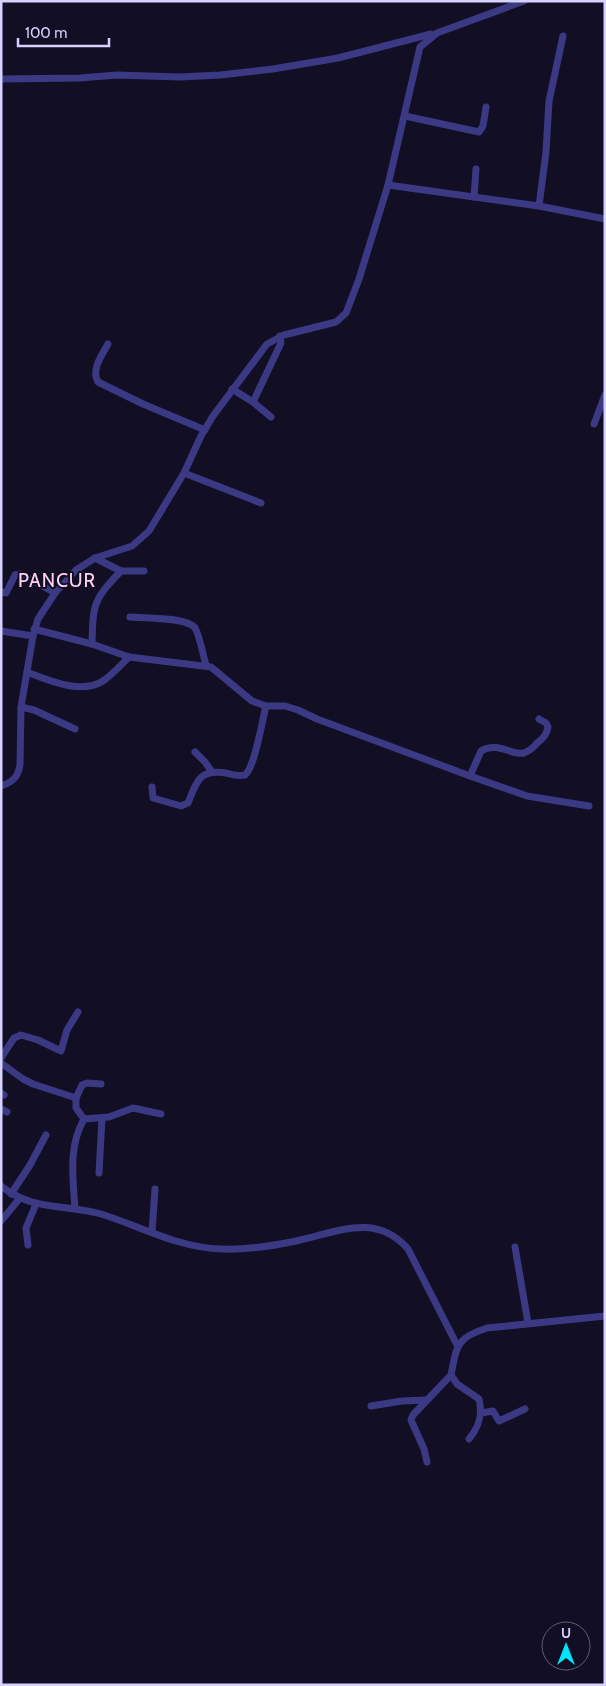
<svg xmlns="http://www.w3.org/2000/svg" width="606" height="1686" font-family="Cabin,sans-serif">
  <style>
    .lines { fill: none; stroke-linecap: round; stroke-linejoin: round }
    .minor { stroke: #3b3983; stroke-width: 7 }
    .labels { text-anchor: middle; stroke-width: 4; stroke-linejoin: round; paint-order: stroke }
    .quarter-label { font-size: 19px; letter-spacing: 1px; fill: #ffd3f0; stroke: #120e24 }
  </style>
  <rect width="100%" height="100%" fill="#120e24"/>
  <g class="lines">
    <g class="minor">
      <polyline points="1,79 80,78 117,75 180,77 220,75 273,69 338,58 431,34"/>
      <polyline points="405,116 479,132 483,126 486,107"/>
      <polyline points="388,185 539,206 605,219"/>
      <polyline points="474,197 476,169"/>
      <polyline points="539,206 546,152 549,101 563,36"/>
      <path d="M108,344C102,355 91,369 98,382L143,404L205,430"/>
      <polyline points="232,389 253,402 281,343 280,336"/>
      <polyline points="253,402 271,417"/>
      <polyline points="594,424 605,395"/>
      <polyline points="184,473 261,503"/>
      <polyline points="95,558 121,571 144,571"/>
      <polyline points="1,592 6,593 15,575 21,574 55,593"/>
      <path d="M130,617C143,618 187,617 195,628C200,636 203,656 206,665"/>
      <polyline points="34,629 92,644 129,657 211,667 252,701 266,706 285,706 298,710 317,719 470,776 527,796 589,806"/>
      <polyline points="1,631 33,636"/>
      <path d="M92,644C93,604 93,600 121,571"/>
      <path d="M27,672C48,680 81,695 103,681C112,675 121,665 129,657"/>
      <polyline points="21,707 34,710 75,729"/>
      <polyline points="195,752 205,762 212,772"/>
      <path d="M470,776L481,751C497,741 513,756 524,753C529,751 534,747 537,743C543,739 547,734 548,727L546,723L539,719"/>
      <path d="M1,786C13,782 18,777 20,765L21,707L33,636L38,619L55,593L76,570L95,558L132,546L149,531L184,473L201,436L213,416L267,344L284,335L336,322L346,313L359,279L388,185L420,47L437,33L524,1"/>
      <path d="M152,787L153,798L181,806L188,803C197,781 199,769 226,773C232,775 239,776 245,775C255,767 262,721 266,706"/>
      <polyline points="1,1058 14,1038 21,1035 38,1040 61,1051 67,1030 78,1012"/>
      <polyline points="1,1063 23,1079 33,1084 76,1098 76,1108 84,1119 109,1117 133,1108 161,1114"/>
      <polyline points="1,1093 4,1095"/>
      <polyline points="76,1098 82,1085 87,1083 101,1084"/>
      <polyline points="1,1109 7,1112"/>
      <polyline points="99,1173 102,1118"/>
      <path d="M1,1186C32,1211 66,1204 101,1214C140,1226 179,1248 221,1249C245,1250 272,1246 296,1241C336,1233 375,1211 408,1249L457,1345"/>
      <polyline points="11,1194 30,1165 46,1135"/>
      <path d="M75,1209C73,1178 68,1147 84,1119"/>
      <polyline points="1,1221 20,1198"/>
      <polyline points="152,1232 155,1189"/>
      <polyline points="28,1245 26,1228 36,1204"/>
      <polyline points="515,1247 528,1323"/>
      <polyline points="371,1406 402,1401 426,1400"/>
      <polyline points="481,1413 493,1411 499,1421 525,1409"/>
      <path d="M469,1439C479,1427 483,1415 479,1399L457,1384L451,1375C457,1345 456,1338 487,1328L605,1316"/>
      <polyline points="427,1462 424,1449 411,1420 413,1415 451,1375"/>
    </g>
  </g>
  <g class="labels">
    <g class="quarter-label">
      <text x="57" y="587">PANCUR</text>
    </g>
  </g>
  <rect width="606" height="1686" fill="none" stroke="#d6d1ff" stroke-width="5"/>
  <g transform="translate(566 1646)"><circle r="24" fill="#120e24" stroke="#605c7c"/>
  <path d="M0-4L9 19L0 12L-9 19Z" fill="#00e6fc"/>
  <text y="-8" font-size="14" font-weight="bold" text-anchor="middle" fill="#d6d1ff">U</text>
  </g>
  <path d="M18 38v8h91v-8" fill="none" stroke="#d6d1ff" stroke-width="2.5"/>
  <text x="25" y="38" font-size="15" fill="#d6d1ff" stroke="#120e24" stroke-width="4" paint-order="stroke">100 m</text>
</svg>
